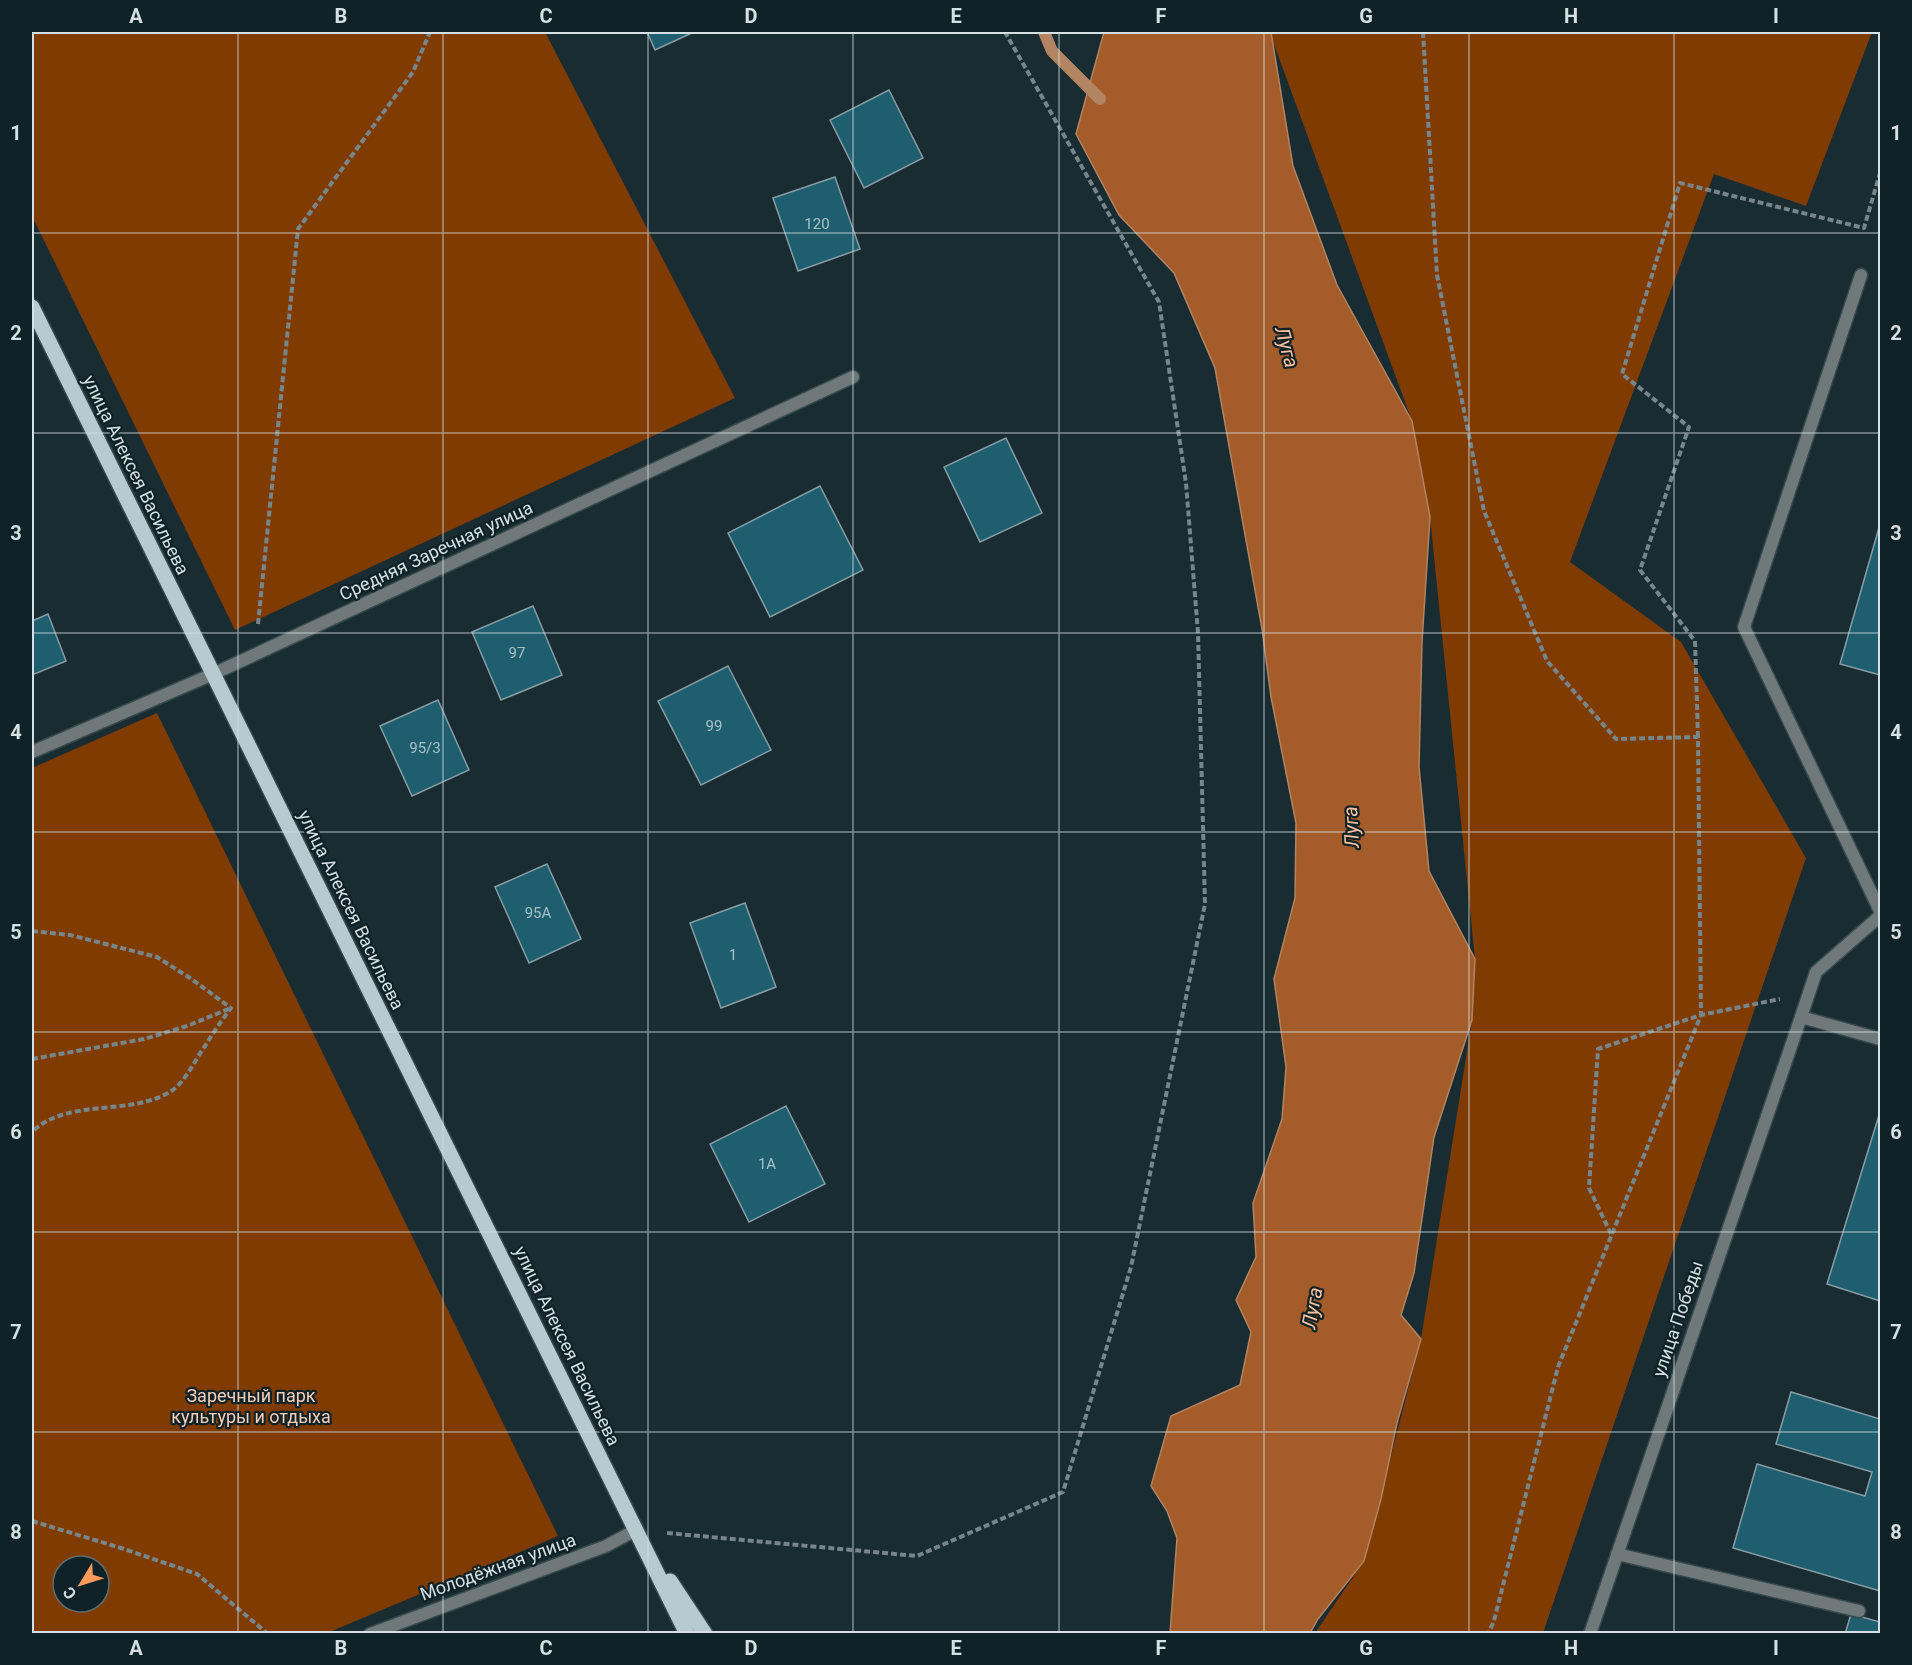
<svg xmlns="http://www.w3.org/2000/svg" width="1912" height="1665" font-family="Roboto,sans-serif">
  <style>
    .green { fill: #803b00; fill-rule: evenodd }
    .water { fill: #a45c2b; stroke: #b28462; stroke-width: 1.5 }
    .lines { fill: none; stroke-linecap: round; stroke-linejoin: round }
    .stream { stroke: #b28462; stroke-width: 12 }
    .building { fill: #1f5e6f; stroke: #879da4; stroke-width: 1.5 }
    .service-casing { stroke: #37494d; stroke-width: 15 }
    .minor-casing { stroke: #37494d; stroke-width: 15 }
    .primary-casing { stroke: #37494d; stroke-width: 18 }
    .path { stroke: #77868a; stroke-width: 4; stroke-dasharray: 6 3; stroke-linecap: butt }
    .service { stroke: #6f797c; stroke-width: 12 }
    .minor { stroke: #6f797c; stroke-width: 12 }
    .primary { stroke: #b6cad0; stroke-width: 15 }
    .grid { fill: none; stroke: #d4e0e3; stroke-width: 1.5; stroke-opacity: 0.55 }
    .labels { text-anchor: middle; stroke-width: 4.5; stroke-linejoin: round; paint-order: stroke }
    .number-label { font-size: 15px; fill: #a7c0c6 }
    .street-label { font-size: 18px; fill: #d4e0e3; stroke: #0f2227 }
    .park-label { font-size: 18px; fill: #f8ceb6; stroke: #0f2227 }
    .water-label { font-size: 20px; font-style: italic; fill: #ffc19d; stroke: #0f2227 }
    .neatline { fill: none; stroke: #d4e0e3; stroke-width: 2 }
    .grid-label { font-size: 20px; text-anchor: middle; font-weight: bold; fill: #d4e0e3 }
  </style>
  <rect width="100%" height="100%" fill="#192c31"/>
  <g class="green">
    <polygon points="32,32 545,32 735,398 235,630 32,216"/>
    <polygon points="1272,32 1872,32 1806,206 1714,174 1570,562 1681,642 1806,858 1543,1633 1315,1633 1364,1561 1421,1339 1472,1020 1475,959 1430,517 1412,421 1271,36"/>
    <path d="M157,713L558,1536L327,1633H32V768ZM63,1566H99V1602H63Z"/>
  </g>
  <polygon class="water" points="1104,32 1271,32 1293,166 1337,285 1412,421 1430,517 1422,642 1419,767 1429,871 1475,959 1472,1020 1434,1137 1414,1273 1401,1315 1421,1339 1397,1423 1381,1499 1364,1561 1318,1619 1310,1633 1170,1633 1177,1538 1167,1511 1151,1486 1171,1416 1240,1385 1251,1332 1236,1300 1256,1257 1253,1203 1282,1119 1286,1067 1274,979 1295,898 1296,823 1271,697 1262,629 1215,368 1174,273 1119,215 1076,134"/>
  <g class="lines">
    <polyline class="stream" points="1044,32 1052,51 1100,99"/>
  </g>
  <g class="building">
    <polygon points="647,32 694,32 655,50"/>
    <polygon points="889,90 923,158 864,188 830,120"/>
    <polygon points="835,177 860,249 798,271 773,198"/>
    <polygon points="1006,438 1042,513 980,542 944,467"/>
    <polygon points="820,486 863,570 770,617 728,533"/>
    <polygon points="1880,524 1880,675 1840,664"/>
    <polygon points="533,606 562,675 501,700 472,632"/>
    <polygon points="48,614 66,661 32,675 32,621"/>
    <polygon points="728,666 771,750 701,785 658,701"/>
    <polygon points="438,700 469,770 412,796 380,726"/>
    <polygon points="547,864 581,939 529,963 495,887"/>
    <polygon points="745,903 776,987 721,1008 690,923"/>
    <polygon points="786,1106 825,1184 749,1222 710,1144"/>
    <polygon points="1880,1112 1880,1301 1827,1284"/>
    <polygon points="1791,1392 1880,1419 1880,1591 1733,1548 1757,1464 1865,1496 1872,1472 1776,1444"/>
    <polygon points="1851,1614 1880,1622 1880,1634 1845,1634"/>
  </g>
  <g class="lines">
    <defs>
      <g id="service">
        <polyline points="1861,275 1744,627 1880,911"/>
        <polyline points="1880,916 1816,972 1801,1017 1880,1039"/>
        <polyline points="1617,1554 1859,1611"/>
      </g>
      <g id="minor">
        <polyline points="32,752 213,674 853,377"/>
        <polyline points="370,1634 606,1546 636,1530"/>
        <polyline points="1590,1634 1801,1017"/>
      </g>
      <g id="primary">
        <polyline points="32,307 687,1634"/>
        <polyline points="670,1581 705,1634"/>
      </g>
    </defs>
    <use href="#service" class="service-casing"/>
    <use href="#minor" class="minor-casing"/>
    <use href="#primary" class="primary-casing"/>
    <g class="path">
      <polyline points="1423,32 1437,275 1484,511 1547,661 1616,739 1698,737 1701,1015 1558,1367 1494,1621 1488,1634"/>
      <polyline points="258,624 298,229 413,72 430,32"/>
      <polyline points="1698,737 1695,641 1640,570 1689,427 1622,374 1680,183 1864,228 1880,173"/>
      <path d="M32,931L70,935L157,957L190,978L231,1008C222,1020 213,1033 205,1046C194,1061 185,1084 168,1093C127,1116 67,1098 32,1132"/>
      <polyline points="32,1059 144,1039 187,1026 231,1008"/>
      <polyline points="1611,1234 1589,1188 1598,1049 1701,1015 1780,999"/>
      <polyline points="32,1521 121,1548 197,1574 268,1634"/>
      <polyline points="667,1533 917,1556 1063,1492 1131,1267 1205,904 1198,633 1186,483 1159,302 1005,32"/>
    </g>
    <use href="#service" class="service"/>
    <use href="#minor" class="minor"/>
    <use href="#primary" class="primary"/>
  </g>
  <path class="grid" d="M238,32V1634M443,32V1634M648,32V1634M853,32V1634M1059,32V1634M1264,32V1634M1469,32V1634M1674,32V1634M32,233H1880M32,433H1880M32,633H1880M32,832H1880M32,1032H1880M32,1232H1880M32,1432H1880"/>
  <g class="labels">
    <g class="number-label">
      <text x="817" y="229">120</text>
      <text x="517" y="658">97</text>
      <text x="714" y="731">99</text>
      <text x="425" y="753">95/3</text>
      <text x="538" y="918">95А</text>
      <text x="733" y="960">1</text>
      <text x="767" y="1169">1А</text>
    </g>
    <g class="street-label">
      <text transform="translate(136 475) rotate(64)" y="6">улица Алексея Васильева</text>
      <text transform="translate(436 551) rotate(-25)" y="6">Средняя Заречная улица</text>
      <text transform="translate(351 910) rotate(64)" y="6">улица Алексея Васильева</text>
      <text transform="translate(1678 1319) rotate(-71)" y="6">улица Победы</text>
      <text transform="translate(567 1346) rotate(64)" y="6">улица Алексея Васильева</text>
      <text transform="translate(498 1567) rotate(-20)" y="6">Молодёжная улица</text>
    </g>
    <g class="park-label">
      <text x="251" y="1402">Заречный парк<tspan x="251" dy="21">культуры и отдыха</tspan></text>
    </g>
    <g class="water-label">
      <text transform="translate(1287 347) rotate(75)" y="7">Луга</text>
      <text transform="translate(1351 827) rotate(-93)" y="7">Луга</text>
      <text transform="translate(1312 1308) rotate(-80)" y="7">Луга</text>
    </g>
  </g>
  <rect width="1912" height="1665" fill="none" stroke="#0f2227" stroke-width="66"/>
  <g transform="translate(81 1584) rotate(232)"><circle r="28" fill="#0f2227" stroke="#5e6e72" stroke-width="1.5"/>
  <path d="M0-4.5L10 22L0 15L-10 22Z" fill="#ff9b5a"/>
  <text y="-9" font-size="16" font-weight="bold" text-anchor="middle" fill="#d4e0e3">С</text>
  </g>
  <rect x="33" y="33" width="1846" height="1599" class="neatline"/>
  <g class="grid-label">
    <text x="136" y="23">A</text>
    <text x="341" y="23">B</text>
    <text x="546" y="23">C</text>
    <text x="751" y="23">D</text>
    <text x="956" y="23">E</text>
    <text x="1161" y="23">F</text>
    <text x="1366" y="23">G</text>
    <text x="1571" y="23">H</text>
    <text x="1776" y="23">I</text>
    <text x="16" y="140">1</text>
    <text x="1896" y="140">1</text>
    <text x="16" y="340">2</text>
    <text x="1896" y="340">2</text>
    <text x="16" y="540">3</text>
    <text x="1896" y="540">3</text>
    <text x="16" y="739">4</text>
    <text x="1896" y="739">4</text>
    <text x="16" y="939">5</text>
    <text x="1896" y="939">5</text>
    <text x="16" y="1139">6</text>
    <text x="1896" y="1139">6</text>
    <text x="16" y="1339">7</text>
    <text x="1896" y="1339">7</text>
    <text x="16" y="1539">8</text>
    <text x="1896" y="1539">8</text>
    <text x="136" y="1655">A</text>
    <text x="341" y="1655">B</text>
    <text x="546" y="1655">C</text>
    <text x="751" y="1655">D</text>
    <text x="956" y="1655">E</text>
    <text x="1161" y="1655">F</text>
    <text x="1366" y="1655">G</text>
    <text x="1571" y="1655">H</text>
    <text x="1776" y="1655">I</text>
  </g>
</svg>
